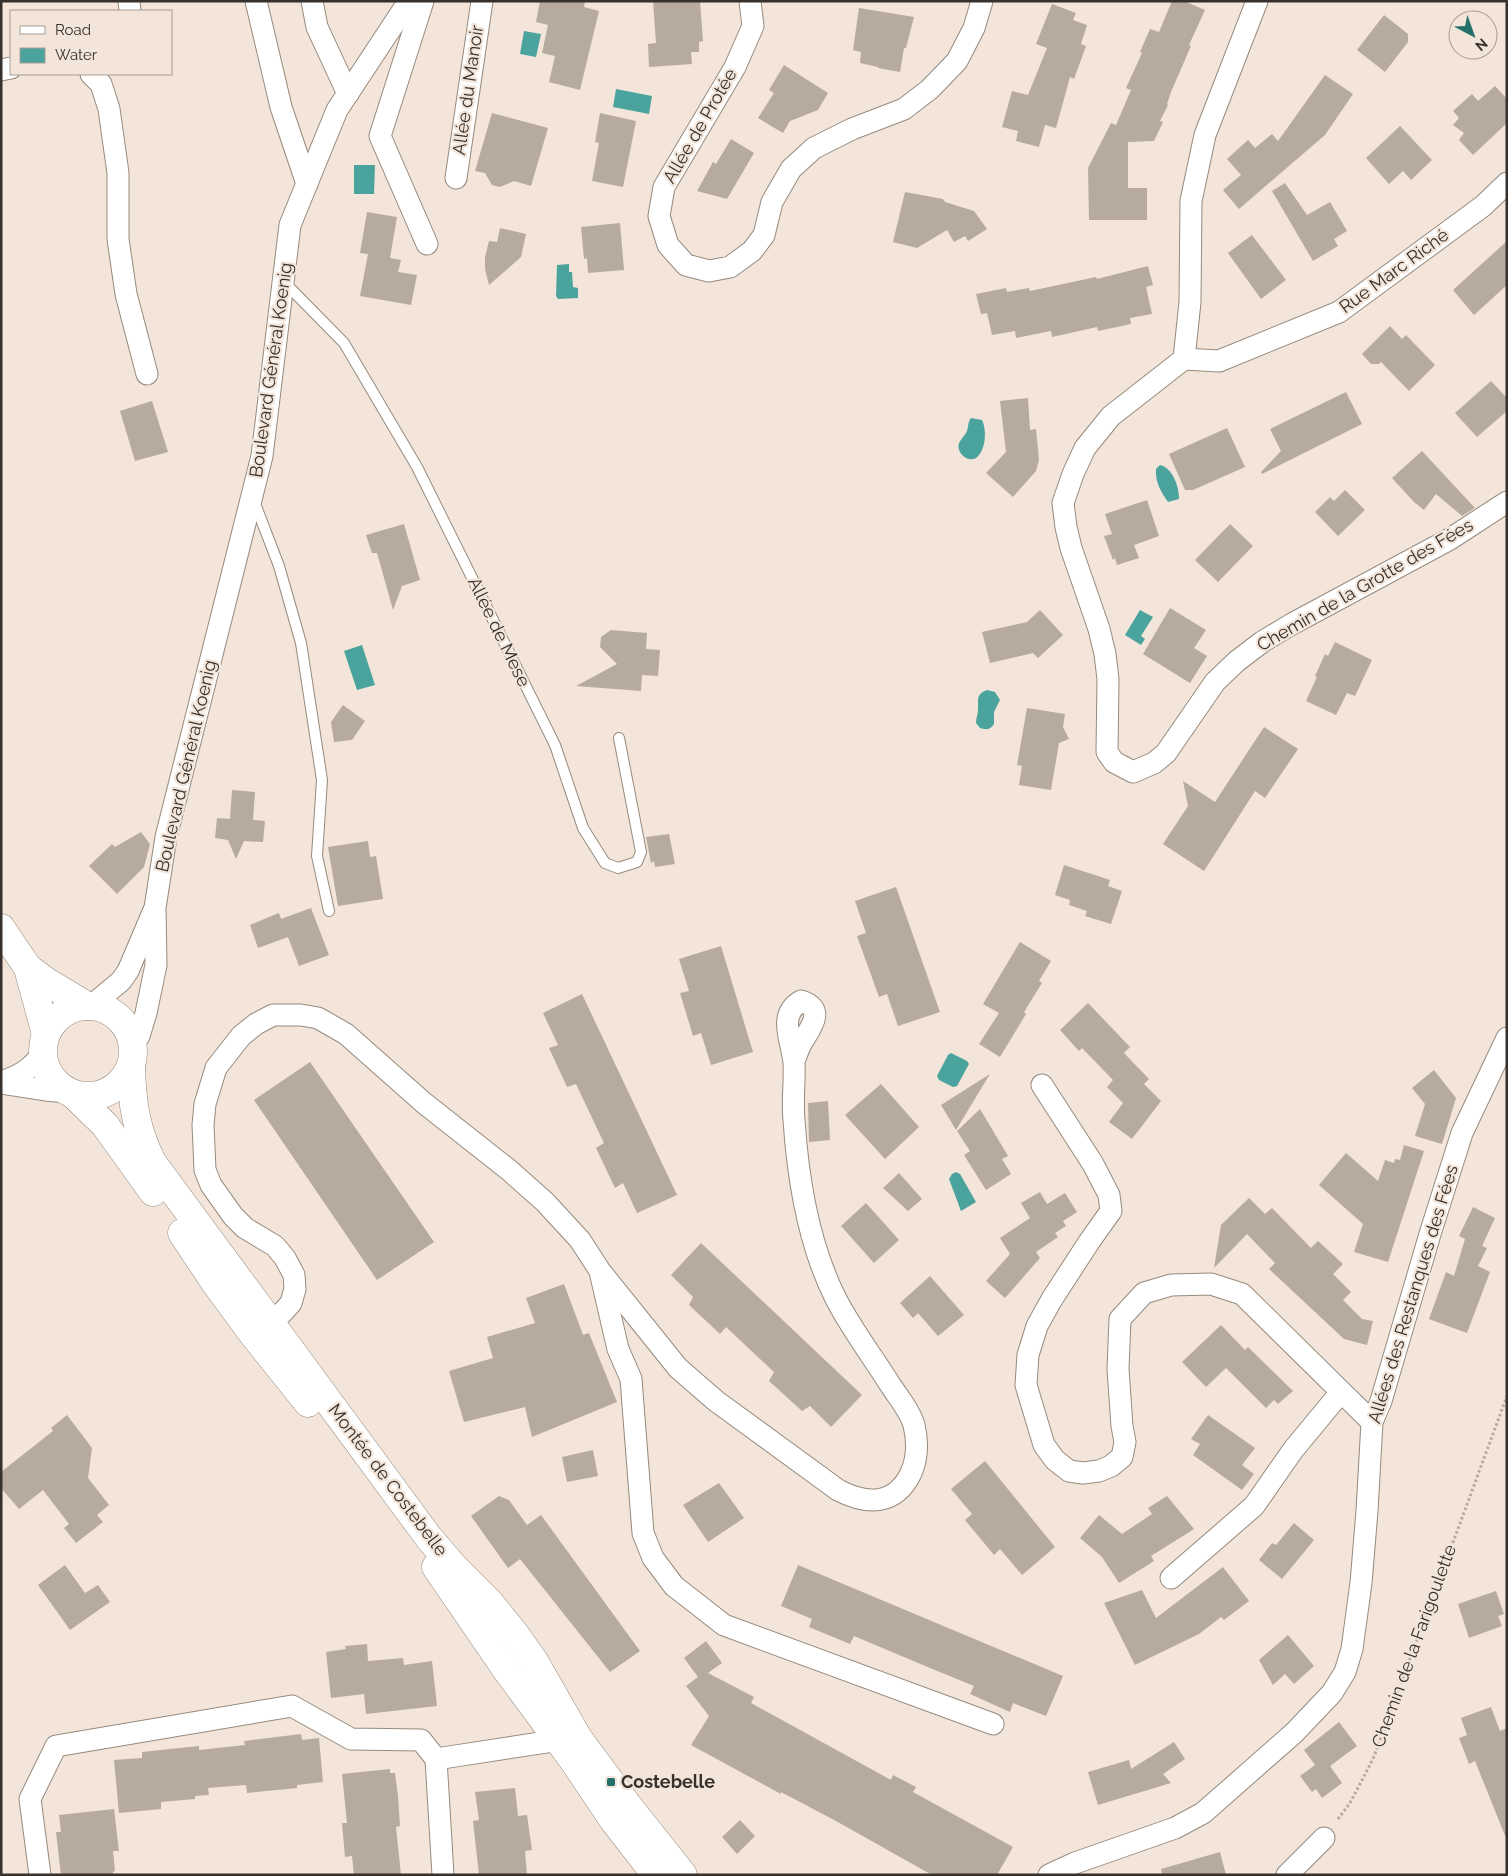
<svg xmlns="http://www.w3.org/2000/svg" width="1508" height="1876" font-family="Raleway,sans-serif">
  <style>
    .water { fill: #4ba39e }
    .building { fill: #b7aa9e }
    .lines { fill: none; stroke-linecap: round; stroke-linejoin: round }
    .service-casing { stroke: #968a7e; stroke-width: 12 }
    .minor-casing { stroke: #968a7e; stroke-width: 23 }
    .secondary-casing { stroke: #968a7e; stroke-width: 29 }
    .path { stroke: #b5aaa1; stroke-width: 3; stroke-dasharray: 2.5 2.5; stroke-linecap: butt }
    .service { stroke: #fff; stroke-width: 10 }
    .minor { stroke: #fff; stroke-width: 21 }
    .secondary { stroke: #fff; stroke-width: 28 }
    .poi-dot { fill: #26706c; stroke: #f3e5d9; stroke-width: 2 }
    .labels { text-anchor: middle; stroke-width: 4.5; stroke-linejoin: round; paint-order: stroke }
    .street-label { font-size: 18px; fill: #37312d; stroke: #f3e5d9 }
    .poi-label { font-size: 18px; font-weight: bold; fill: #37312d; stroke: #f3e5d9; text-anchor: start }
  </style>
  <rect width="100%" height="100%" fill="#f3e5d9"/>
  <g class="water">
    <polygon points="524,31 541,34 536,57 520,54"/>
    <polygon points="616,89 652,96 649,114 613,107"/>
    <polygon points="354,165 375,165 374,194 354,194"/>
    <polygon points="569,264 569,272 572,272 573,287 578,288 578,298 558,299 556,296 557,265"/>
    <path d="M971,418L982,420C987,430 986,451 976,458C967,463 956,452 959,443C961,439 964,436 966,433C969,428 967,423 971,418Z"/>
    <path d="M1160,465C1173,468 1179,487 1179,499L1168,502C1161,492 1155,482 1156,469Z"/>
    <polygon points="1140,610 1153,617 1141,636 1145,639 1141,645 1125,635"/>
    <polygon points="362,645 375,685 357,690 344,651"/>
    <path d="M987,690L995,692L1000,700L994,712V724C990,730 986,730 980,728L976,723C976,718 978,714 978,710C979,699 975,695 987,690Z"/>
    <polygon points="951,1053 967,1061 969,1064 957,1086 953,1087 939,1080 937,1076 948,1055"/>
    <polygon points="956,1172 960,1174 976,1202 961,1211 949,1179 952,1174"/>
  </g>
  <g class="building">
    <polygon points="540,1 585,1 584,7 599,11 580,90 549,82 555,56 542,53 548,25 536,22"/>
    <polygon points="653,1 700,1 703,41 699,42 699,52 691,52 692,64 649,67 648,44 656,43"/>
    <polygon points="1172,1 1184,1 1205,10 1189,45 1191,46 1171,92 1167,104 1168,105 1160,121 1163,122 1154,141 1128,142 1128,188 1147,188 1147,220 1089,220 1088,168 1111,123 1116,125 1131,90 1126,88 1142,53 1140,52 1150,29 1159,32"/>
    <polygon points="1052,4 1076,13 1073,20 1087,25 1081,44 1086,46 1074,79 1070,77 1056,128 1045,125 1039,147 1016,141 1018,131 1002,127 1012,91 1028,95 1047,48 1036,44"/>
    <polygon points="859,8 914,17 906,48 904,48 900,72 878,68 878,67 860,63 861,52 853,50"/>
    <polygon points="1384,15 1408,34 1408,42 1385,72 1357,50"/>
    <polygon points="784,65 828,93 818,110 790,121 783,133 758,118 774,93 769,90"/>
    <polygon points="1325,75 1353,94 1325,135 1239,209 1223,190 1241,175 1227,159 1248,140 1255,148 1272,134 1278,141"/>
    <polygon points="1495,86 1507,99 1507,123 1473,155 1459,140 1464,133 1453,125 1459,118 1453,111 1472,94 1478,101"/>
    <polygon points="492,113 548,128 531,186 514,181 500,187 492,185 485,173 475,171"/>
    <polygon points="600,113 636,121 623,187 592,181 599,143 595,142"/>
    <polygon points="1400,126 1432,160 1411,180 1403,171 1389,184 1366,158"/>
    <polygon points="731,139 754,153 727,199 697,191 713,162 716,164"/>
    <polygon points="1285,183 1307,215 1330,202 1347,231 1334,239 1338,246 1313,261 1272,191"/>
    <polygon points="905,192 943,199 945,202 974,211 987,229 968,241 965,236 954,242 947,230 917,248 893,242"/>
    <polygon points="367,212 397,217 390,258 401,260 398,272 417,275 411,305 360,296 368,254 360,253"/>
    <polygon points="620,223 624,270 588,273 587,258 584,259 581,227"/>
    <polygon points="500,228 526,234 521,257 489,285 485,269 485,257 489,241 497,242"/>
    <polygon points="1252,235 1286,280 1261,299 1228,253"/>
    <polygon points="1507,241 1507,285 1474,315 1453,290"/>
    <polygon points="1148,266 1153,285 1146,287 1152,314 1130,318 1131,324 1098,331 1097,327 1052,337 1051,331 1016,338 1015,331 992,335 987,313 981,314 976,294 1006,288 1007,292 1029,288 1030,291 1096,277 1097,279"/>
    <polygon points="1390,326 1402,339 1406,335 1435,365 1409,391 1381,362 1379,364 1371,364 1362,354"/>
    <polygon points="1491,381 1507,398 1507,411 1477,437 1455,413"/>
    <polygon points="1346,392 1362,424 1262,474 1261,472 1281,451 1270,429"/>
    <polygon points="1028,398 1030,430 1036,429 1039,460 1036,471 1013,497 986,473 1006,452 1000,401"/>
    <polygon points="152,401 168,452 135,461 120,411"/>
    <polygon points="1227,428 1245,467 1193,490 1185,490 1169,454"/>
    <polygon points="1422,451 1475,508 1462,516 1436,494 1424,510 1414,502 1392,478"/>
    <polygon points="1345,490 1365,510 1338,536 1315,512 1330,497 1334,501"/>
    <polygon points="1147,500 1159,536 1134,545 1139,558 1117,565 1115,558 1113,560 1104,536 1112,534 1105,514"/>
    <polygon points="404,524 420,580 402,586 393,610 377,553 372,553 366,535"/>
    <polygon points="1230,524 1253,546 1218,582 1195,560"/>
    <polygon points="1170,608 1206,630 1194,648 1207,656 1190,683 1143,654"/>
    <polygon points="1040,610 1063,635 1038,658 1033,653 990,663 982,632 1027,622"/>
    <polygon points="611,630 647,633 646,649 660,650 658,676 642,675 641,691 576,686 617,664 600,647 601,637"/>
    <polygon points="1335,642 1372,660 1355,696 1347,693 1336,715 1306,701 1317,677 1315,676 1325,654 1328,656"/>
    <polygon points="343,705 365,721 352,740 334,742 331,722"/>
    <polygon points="1027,708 1065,714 1063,727 1069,739 1059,743 1051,790 1019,785 1022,766 1017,765"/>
    <polygon points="1264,727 1298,749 1265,798 1255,791 1204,871 1163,844 1188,806 1183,781 1215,802"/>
    <polygon points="232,790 255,792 253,820 265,821 263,842 244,841 236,859 228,840 215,838 217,818 230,819"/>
    <polygon points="141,832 150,844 144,867 117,894 89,866 112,844 115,847"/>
    <polygon points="669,834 675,864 655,867 654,861 651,863 646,837"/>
    <polygon points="368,841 370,857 376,856 383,899 338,906 328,847"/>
    <polygon points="1064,865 1110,880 1108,886 1122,891 1111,924 1085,916 1087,911 1069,905 1070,900 1055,895"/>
    <polygon points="896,887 940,1012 898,1026 887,994 879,997 857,936 866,933 855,901"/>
    <polygon points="311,908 329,955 299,966 288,937 258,948 250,925 279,913 281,919"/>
    <polygon points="1020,942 1051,961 1039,981 1042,983 1024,1012 1026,1014 1000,1057 979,1044 999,1013 983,1004"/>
    <polygon points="721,946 753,1052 711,1065 701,1033 693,1036 680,993 689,991 679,959"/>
    <polygon points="582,994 677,1195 637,1213 623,1183 615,1188 596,1148 604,1143 576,1084 567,1087 549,1048 558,1045 543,1013"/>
    <polygon points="1088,1003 1130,1047 1124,1053 1149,1079 1144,1084 1161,1101 1132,1139 1109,1122 1123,1103 1107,1087 1113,1080 1082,1048 1079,1051 1060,1030"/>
    <polygon points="310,1062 434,1242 377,1280 254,1100"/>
    <polygon points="1434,1070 1456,1098 1442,1144 1415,1136 1425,1104 1412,1088"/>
    <polygon points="990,1074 956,1130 941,1105"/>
    <polygon points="881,1084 919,1127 885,1159 845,1115"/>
    <polygon points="828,1101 830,1140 809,1142 808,1103"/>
    <polygon points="980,1109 1008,1156 1002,1159 1011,1174 986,1190 964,1155 970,1151 957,1131"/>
    <polygon points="1404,1145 1424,1151 1388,1262 1354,1252 1363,1224 1319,1185 1346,1153 1378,1181 1385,1160 1394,1163 1395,1159 1400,1160"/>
    <polygon points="899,1173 922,1199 908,1211 883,1188"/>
    <polygon points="1040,1192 1047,1204 1065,1193 1077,1212 1063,1221 1066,1226 1055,1233 1058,1237 1036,1252 1040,1258 1005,1298 986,1281 1010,1254 1000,1238 1030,1218 1021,1203"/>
    <polygon points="1249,1198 1265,1214 1272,1208 1311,1248 1318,1241 1343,1264 1333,1274 1351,1292 1343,1300 1362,1319 1373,1321 1367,1345 1344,1339 1269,1269 1275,1263 1247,1234 1214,1268 1221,1225"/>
    <polygon points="866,1203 899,1240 874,1263 841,1226"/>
    <polygon points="1473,1207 1495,1218 1482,1246 1487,1248 1478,1266 1490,1272 1467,1333 1429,1319 1446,1272 1454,1276 1465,1239 1459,1236"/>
    <polygon points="701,1243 862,1395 831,1427 810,1406 802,1411 769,1381 774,1372 726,1327 720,1334 689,1305 693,1297 671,1275"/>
    <polygon points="930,1276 964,1315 938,1336 918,1313 913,1318 900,1303"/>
    <polygon points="564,1284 583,1335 589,1333 617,1402 532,1437 525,1407 464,1422 449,1371 493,1358 487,1337 535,1323 526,1298"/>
    <polygon points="1221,1325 1245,1350 1248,1347 1293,1391 1278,1404 1274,1400 1266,1408 1226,1368 1206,1387 1182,1362"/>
    <polygon points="67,1415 92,1448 88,1478 109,1505 97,1515 103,1522 76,1543 64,1528 69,1524 43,1490 19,1509 1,1488 1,1472 53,1431 51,1428"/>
    <polygon points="1208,1415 1255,1448 1242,1465 1254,1474 1242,1490 1193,1455 1200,1444 1191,1439"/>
    <polygon points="593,1450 598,1476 567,1482 562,1457"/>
    <polygon points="985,1461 1055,1547 1022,1575 1000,1549 994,1555 965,1520 972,1514 951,1489"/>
    <polygon points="719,1483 744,1518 708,1542 683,1505"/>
    <polygon points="499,1496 509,1500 527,1525 541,1515 640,1651 610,1672 520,1559 508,1568 471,1516"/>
    <polygon points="1167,1496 1194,1529 1151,1556 1154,1561 1119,1583 1102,1557 1080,1538 1099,1515 1122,1534 1152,1514 1148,1508"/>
    <polygon points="1294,1523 1314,1540 1282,1579 1259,1560 1272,1543 1276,1545"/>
    <polygon points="65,1565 85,1593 98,1585 110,1602 70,1630 38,1585"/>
    <polygon points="798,1565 1063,1676 1046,1716 1013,1703 1010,1712 970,1694 974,1686 930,1668 854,1636 850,1644 809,1627 812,1619 781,1606"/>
    <polygon points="1223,1567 1249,1601 1224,1620 1221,1617 1199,1634 1135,1665 1104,1603 1142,1590 1156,1618"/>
    <polygon points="1496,1591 1504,1614 1498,1616 1502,1626 1469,1638 1458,1604"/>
    <polygon points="1288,1635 1314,1666 1294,1684 1285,1674 1273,1685 1259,1660"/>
    <polygon points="706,1641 722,1663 708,1673 754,1697 751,1703 891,1780 893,1775 916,1787 913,1792 1013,1847 997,1875 932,1875 836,1821 781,1792 781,1794 691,1745 709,1716 686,1686 698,1677 684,1658"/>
    <polygon points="367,1644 368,1661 403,1658 404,1665 432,1661 437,1706 366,1714 364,1694 331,1698 326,1652 346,1649 345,1646"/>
    <polygon points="1491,1707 1500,1731 1507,1728 1506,1838 1475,1761 1469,1764 1459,1738 1467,1735 1461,1718"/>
    <polygon points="1339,1722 1357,1746 1330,1766 1342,1783 1322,1798 1316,1789 1312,1792 1300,1776 1315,1765 1304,1750"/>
    <polygon points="301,1734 302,1740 319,1738 323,1782 297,1785 297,1788 247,1793 246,1785 208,1788 209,1795 195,1796 195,1799 161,1802 161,1809 119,1813 114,1760 142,1758 142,1752 199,1746 199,1750 245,1745 244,1741"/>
    <polygon points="1174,1742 1185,1759 1163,1774 1171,1783 1098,1805 1088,1772 1129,1760 1131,1769"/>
    <polygon points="390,1769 390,1773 395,1773 398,1796 400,1826 396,1827 401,1875 354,1875 352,1856 345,1857 342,1823 347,1823 342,1774"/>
    <polygon points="515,1788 518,1816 527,1815 532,1850 525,1851 527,1875 479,1875 473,1821 479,1820 475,1792"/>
    <polygon points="114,1809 119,1851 113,1851 115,1871 113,1872 113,1875 61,1875 56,1832 61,1832 59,1815"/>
    <polygon points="740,1820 755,1836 737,1854 722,1837"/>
    <polygon points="1220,1852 1226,1875 1162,1875 1161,1869"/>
  </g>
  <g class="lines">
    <defs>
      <g id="service">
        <polyline points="284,282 344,343 417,467 555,745 583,828 605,863 618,868 637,862 641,852 619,738"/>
        <polyline points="254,501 279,566 301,643 322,780 317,856 329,911"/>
      </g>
      <g id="minor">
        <polyline points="129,1 130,11"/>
        <polyline points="256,1 281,107 307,184"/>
        <polyline points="312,1 317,27 348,94"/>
        <polyline points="423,1 380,136 427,244"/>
        <polyline points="750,1 753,26 735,67 664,187 659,216 668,245 686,265 709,271 730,267 752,251 764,235 772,202 791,169 814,148 852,129 904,109 930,89 957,61 974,28 982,1"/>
        <polyline points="1257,1 1205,135 1191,201 1190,302 1184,359 1111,416 1085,448 1073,474 1063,503 1066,527 1071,548 1099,629 1105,654 1108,679 1107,752 1114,762 1133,772 1154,763 1166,753 1215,682 1237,661 1262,642 1292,624 1450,539 1507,502"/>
        <polyline points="1,70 11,68"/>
        <polyline points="91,74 101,84 109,109 118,173 118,239 126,294 147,374"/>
        <polyline points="456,178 482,1"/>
        <polyline points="1184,359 1219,361 1339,312 1483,206 1507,183"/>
        <polyline points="91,1006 121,981 128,971 154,910"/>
        <polyline points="133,1042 139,1036 146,1013 156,965 155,908 166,837 262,456 290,225 337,110 409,1"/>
        <path d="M1,1082C19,1076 32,1069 42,1053"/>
        <polyline points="1,1083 45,1090 68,1092"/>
        <polyline points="1042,1085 1093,1164 1109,1195 1111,1211 1089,1242 1052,1299 1037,1326 1028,1355 1026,1385 1044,1445 1055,1460 1069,1471 1083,1473 1099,1471 1111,1466 1122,1457 1125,1442 1122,1426 1118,1369 1120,1319 1144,1293 1171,1285 1211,1284 1242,1294 1372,1422"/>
        <polyline points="601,1276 618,1349 631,1379 643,1533 653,1558 674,1586 724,1625 993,1724"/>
        <path d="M253,1315L268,1319L282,1313L291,1303L295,1289L294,1275L285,1258L275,1246L245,1228L233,1216L211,1185L205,1170L203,1125L205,1104L216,1068L241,1036L256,1024L273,1015H301L318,1018L346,1034L424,1103L509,1170L545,1202L580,1240L600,1271L678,1368L716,1401L838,1490C867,1505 895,1506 911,1473C918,1457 918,1442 914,1425C910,1411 899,1398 891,1386C873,1357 852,1330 836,1299C808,1244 798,1180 794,1120C792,1101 795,1082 794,1063C792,1041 777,1015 801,1001C825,1008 812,1026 804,1039C799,1046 797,1054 794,1061"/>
        <polyline points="1171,1578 1254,1506 1293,1450 1341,1392"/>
        <polyline points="436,1759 573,1738"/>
        <polyline points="40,1875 30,1799 56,1746 292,1706 351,1739 421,1740 436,1759 443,1875"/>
        <polyline points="1049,1875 1075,1863 1175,1828 1203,1813 1294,1733 1332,1693 1345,1672 1352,1649 1361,1583 1367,1511 1372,1422 1381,1401 1430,1234 1462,1133 1507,1038"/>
        <polyline points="1287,1875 1324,1838"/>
      </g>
      <g id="secondary">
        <polyline points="1,928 28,968 46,1034"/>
        <polyline points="28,968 47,982 87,1006"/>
        <circle cx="88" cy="1051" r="45"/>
        <path d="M131,1067C132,1103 136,1130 152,1162L429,1538L454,1567L490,1603L515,1634L534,1661L578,1738L629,1807L683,1875"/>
        <polyline points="73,1094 105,1125 153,1192"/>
        <polyline points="182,1233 216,1284 252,1333 308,1403"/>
        <polyline points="436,1567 508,1672 573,1760 614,1821 656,1875"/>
      </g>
    </defs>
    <use href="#service" class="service-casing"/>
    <use href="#minor" class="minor-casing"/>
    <use href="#secondary" class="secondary-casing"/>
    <polyline class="path" points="1338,1819 1350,1803 1373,1759 1507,1396"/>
    <use href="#service" class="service"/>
    <use href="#minor" class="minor"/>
    <use href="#secondary" class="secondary"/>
  </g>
  <rect class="poi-dot" x="606" y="1777" width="10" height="10" rx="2.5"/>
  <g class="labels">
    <g class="street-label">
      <text transform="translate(468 90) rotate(-82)" y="6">Allée du Manoir</text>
      <text transform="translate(700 126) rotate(-60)" y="6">Allée de Protée</text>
      <text transform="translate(1394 271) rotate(-36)" y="6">Rue Marc Riché</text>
      <text transform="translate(271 370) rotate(-82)" y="6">Boulevard Général Koenig</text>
      <text transform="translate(1365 585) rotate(-30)" y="6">Chemin de la Grotte des Fées</text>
      <text transform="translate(499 632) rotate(64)" y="6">Allée de Mese</text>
      <text transform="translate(186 766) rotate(-77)" y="6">Boulevard Général Koenig</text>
      <text transform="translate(1413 1294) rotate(-73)" y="6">Allées des Restanques des Fées</text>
      <text transform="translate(388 1480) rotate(53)" y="6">Montée de Costebelle</text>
      <text transform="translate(1414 1646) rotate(-70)" y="6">Chemin de la Farigoulette</text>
    </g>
    <g class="poi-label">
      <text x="621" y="1788">Costebelle</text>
    </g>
  </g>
  <rect width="1508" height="1876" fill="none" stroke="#37312d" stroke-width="5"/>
  <rect x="10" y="10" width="162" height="65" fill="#f3e5d9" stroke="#a89d94"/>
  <rect x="20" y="26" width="25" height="8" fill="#ffffff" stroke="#a89d94"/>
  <text x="55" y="35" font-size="15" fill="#37312d">Road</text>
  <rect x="20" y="48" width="25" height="15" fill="#4ba39e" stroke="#a89d94"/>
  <text x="55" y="60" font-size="15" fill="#37312d">Water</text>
  <g transform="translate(1473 35) rotate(139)"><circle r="24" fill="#f3e5d9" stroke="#a89d94"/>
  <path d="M0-4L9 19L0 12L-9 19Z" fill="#26706c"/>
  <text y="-8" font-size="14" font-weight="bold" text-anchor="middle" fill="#37312d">N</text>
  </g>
</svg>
